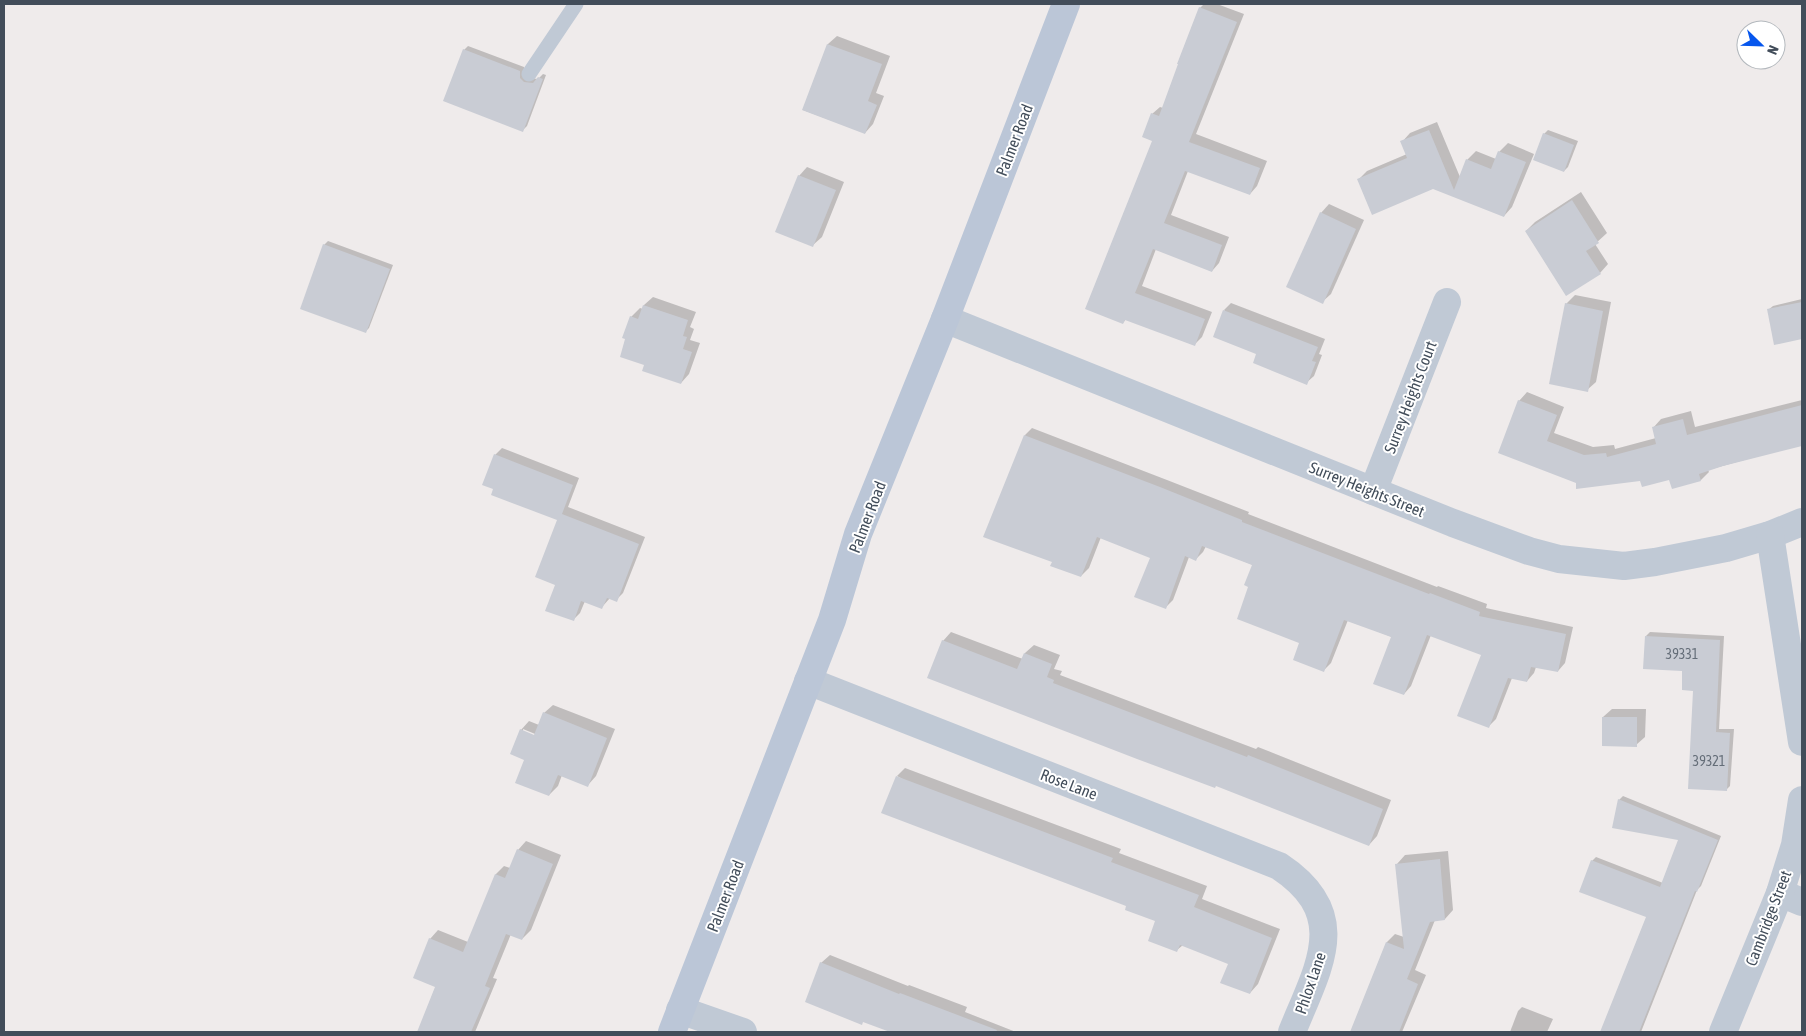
<svg xmlns="http://www.w3.org/2000/svg" width="1806" height="1036" font-family="'Asap Condensed',sans-serif">
  <style>
    .shadow { fill: #0003; fill-rule: evenodd }
    .building { fill: #c9ccd4 }
    .lines { fill: none; stroke-linecap: round; stroke-linejoin: round }
    .lane { stroke: #c0c9d5; stroke-width: 15 }
    .street { stroke: #c0c9d5; stroke-width: 28 }
    .secondary { stroke: #bbc6d7; stroke-width: 28 }
    .labels { text-anchor: middle; stroke-width: 4; stroke-linejoin: round; paint-order: stroke }
    .number-label { font-size: 14px; fill: #646d78 }
    .street-label { font-size: 16px; fill: #424d5a; stroke: #fff }
  </style>
  <rect width="100%" height="100%" fill="#efebeb"/>
  <g class="shadow">
    <polygon points="1204,4 1217,4 1244,14 1196,134 1267,161 1257,186 1250,194 1188,171 1171,215 1229,237 1219,263 1212,271 1156,249 1142,286 1212,312 1202,337 1194,345 1126,319 1123,323 1153,140 1152,114 1160,107 1163,108 1200,8"/>
    <polygon points="837,36 890,56 876,93 884,96 873,124 865,133 803,110 828,44"/>
    <polygon points="468,46 524,67 524,73 528,78 538,79 543,74 546,75 527,126 523,130 464,50"/>
    <polygon points="1437,122 1460,177 1467,160 1476,151 1496,159 1499,152 1508,143 1534,154 1512,207 1504,216 1433,188 1358,180 1367,171 1407,154 1402,142 1410,133"/>
    <polygon points="1548,130 1578,141 1568,167 1564,171 1544,134"/>
    <polygon points="807,167 844,182 822,237 813,245 799,176"/>
    <polygon points="1581,192 1607,233 1595,244 1608,264 1600,273 1526,231 1535,222"/>
    <polygon points="1329,204 1364,220 1331,294 1322,302 1321,213"/>
    <polygon points="328,241 393,265 369,328 365,332 324,245"/>
    <polygon points="1575,295 1611,302 1596,382 1587,390 1566,304"/>
    <polygon points="653,297 696,312 690,327 694,329 690,340 700,343 689,374 681,383 646,364 631,317 640,308 643,309 644,305"/>
    <polygon points="1802,299 1802,338 1775,343 1768,310 1773,306"/>
    <polygon points="1231,303 1325,339 1319,354 1322,355 1314,376 1306,383 1258,353 1224,310"/>
    <polygon points="1527,392 1564,407 1554,433 1593,447 1614,445 1615,449 1656,438 1653,428 1661,419 1691,411 1695,427 1802,400 1802,444 1708,470 1709,472 1701,480 1670,478 1577,482 1500,452 1519,401"/>
    <polygon points="1032,428 1167,480 1249,512 1248,514 1437,587 1438,586 1487,604 1486,608 1573,627 1565,663 1558,671 1536,667 1534,673 1527,681 1512,678 1496,719 1489,726 1482,654 1431,635 1411,686 1404,694 1392,637 1348,620 1331,663 1324,670 1301,642 1250,587 1253,565 1206,546 1203,552 1196,559 1189,557 1173,600 1165,608 1151,557 1101,537 1089,568 1081,576 1053,561 1025,435"/>
    <polygon points="502,448 579,478 568,507 645,537 623,593 616,600 610,598 602,607 585,601 580,613 573,620 557,584 559,520 495,455"/>
    <polygon points="951,632 1023,659 1025,653 1034,645 1060,655 1054,669 1062,671 1060,675 1256,749 1258,747 1391,800 1377,836 1369,845 943,641"/>
    <polygon points="1650,632 1724,636 1719,729 1734,729 1730,786 1726,790 1695,690 1684,670 1646,636"/>
    <path d="M553,705L615,729L596,776L588,785L562,775L558,786L549,795L526,759L521,730L529,721L539,725L544,713ZM523,729L540,736V738L523,732Z"/>
    <polygon points="1612,709 1646,709 1645,737 1636,745 1603,717"/>
    <polygon points="905,768 1121,849 1119,853 1207,886 1202,899 1280,929 1258,984 1250,993 1229,963 1183,945 1177,950 1157,921 897,776"/>
    <polygon points="1623,796 1721,836 1701,886 1697,890 1641,1032 1602,1032 1647,917 1592,861 1596,857 1663,883 1680,840 1619,800"/>
    <polygon points="526,841 561,855 531,930 522,939 511,934 493,978 497,979 475,1032 418,1032 436,986 430,939 438,930 468,942 496,874 504,866 510,868 518,850"/>
    <polygon points="1448,851 1453,910 1445,919 1435,920 1415,970 1426,975 1402,1032 1352,1032 1387,942 1395,934 1404,937 1397,864 1405,855"/>
    <polygon points="830,955 908,986 909,985 967,1007 965,1012 1016,1032 893,1032 864,1021 821,963"/>
    <polygon points="1522,1007 1553,1019 1547,1032 1510,1032 1518,1011"/>
  </g>
  <g class="building">
    <polygon points="1199,7 1237,22 1189,142 1260,168 1250,195 1185,171 1164,223 1222,245 1212,272 1153,249 1135,293 1205,319 1195,346 1125,320 1123,324 1085,309 1152,141 1142,137 1151,113 1159,116 1178,64 1177,64"/>
    <polygon points="827,44 882,64 868,101 877,105 865,134 802,110"/>
    <polygon points="463,49 520,71 520,78 524,82 533,83 538,77 543,79 523,132 443,101"/>
    <polygon points="1429,130 1454,190 1466,159 1491,169 1498,151 1526,162 1504,217 1433,189 1372,215 1357,179 1407,158 1400,141"/>
    <polygon points="1543,133 1574,145 1564,172 1533,160"/>
    <polygon points="798,175 836,190 813,247 775,232"/>
    <polygon points="1572,200 1599,243 1586,251 1601,274 1566,296 1525,231"/>
    <polygon points="1320,212 1356,229 1323,304 1286,287"/>
    <polygon points="323,244 390,269 366,333 300,309"/>
    <polygon points="1802,302 1802,339 1774,345 1767,309"/>
    <polygon points="1565,303 1603,311 1588,392 1549,384"/>
    <polygon points="643,305 688,320 683,336 687,337 683,349 692,352 681,384 642,371 644,365 620,357 625,339 622,338 630,316 638,319"/>
    <polygon points="1223,310 1318,347 1312,361 1316,362 1307,385 1253,363 1256,354 1213,337"/>
    <polygon points="1518,400 1557,415 1547,441 1584,455 1606,453 1607,457 1656,444 1652,427 1683,419 1687,435 1802,405 1802,446 1723,466 1699,474 1701,481 1672,489 1669,480 1642,487 1640,481 1576,489 1576,483 1498,453"/>
    <polygon points="1024,435 1160,487 1242,520 1242,522 1429,594 1430,593 1480,612 1479,616 1566,634 1558,672 1531,667 1527,682 1508,678 1489,728 1457,716 1481,655 1427,635 1404,695 1373,684 1391,637 1344,620 1324,672 1293,660 1299,643 1237,619 1248,587 1244,585 1252,565 1202,546 1196,561 1185,556 1166,609 1134,597 1150,558 1097,537 1081,577 1050,566 1052,562 983,537"/>
    <polygon points="494,454 573,485 562,514 639,544 617,602 607,598 602,609 581,601 574,621 545,611 555,585 535,577 557,520 491,495 493,489 482,485"/>
    <polygon points="1645,636 1720,640 1716,732 1730,733 1727,791 1688,789 1693,691 1682,690 1682,671 1643,669"/>
    <polygon points="942,640 1017,669 1024,653 1052,664 1047,677 1054,680 1053,683 1247,757 1248,755 1383,809 1369,846 1216,786 1215,788 1137,759 927,678"/>
    <polygon points="543,712 607,738 588,787 558,775 549,796 515,783 524,760 510,754 520,729 534,735"/>
    <polygon points="1602,717 1637,717 1637,747 1602,746"/>
    <polygon points="896,776 1113,858 1111,862 1199,895 1194,907 1272,938 1250,994 1220,983 1228,964 1180,945 1177,952 1148,941 1155,921 1125,910 1126,906 881,813"/>
    <polygon points="1618,799 1718,840 1697,892 1695,891 1639,1032 1600,1032 1646,917 1579,892 1591,860 1660,887 1678,840 1612,828"/>
    <polygon points="517,849 553,864 522,940 506,934 485,986 490,988 471,1032 417,1032 435,987 413,978 429,938 463,952 495,874 505,878"/>
    <polygon points="1440,859 1445,920 1430,922 1407,979 1418,984 1399,1032 1350,1032 1386,942 1404,949 1395,864"/>
    <polygon points="820,962 899,994 900,993 997,1030 996,1032 890,1032 863,1022 862,1025 805,1002"/>
  </g>
  <g class="lines">
    <polyline class="lane" points="529,74 576,4"/>
    <g class="street">
      <polyline points="945,319 1453,523 1529,551 1559,559 1624,566 1655,562 1726,548 1770,535 1802,522"/>
      <polyline points="1373,491 1447,302"/>
      <polyline points="1770,535 1802,742"/>
      <path d="M808,681L1279,866C1353,915 1318,967 1292,1032"/>
      <polyline points="1780,893 1802,902"/>
      <polyline points="680,1010 743,1032"/>
      <polyline points="1723,1032 1780,893 1795,845 1802,800"/>
    </g>
    <polyline class="secondary" points="672,1032 832,620 858,534 945,319 1066,4"/>
  </g>
  <g class="labels">
    <g class="number-label">
      <text x="1682" y="659">39331</text>
      <text x="1709" y="766">39321</text>
    </g>
    <g class="street-label">
      <text transform="translate(1014 140) rotate(-69)" y="6">Palmer Road</text>
      <text transform="translate(1410 397) rotate(-69)" y="6">Surrey Heights Court</text>
      <text transform="translate(1367 489) rotate(22)" y="6">Surrey Heights Street</text>
      <text transform="translate(867 517) rotate(-69)" y="6">Palmer Road</text>
      <text transform="translate(1069 784) rotate(21)" y="6">Rose Lane</text>
      <text transform="translate(725 896) rotate(-69)" y="6">Palmer Road</text>
      <text transform="translate(1768 918) rotate(-69)" y="6">Cambridge Street</text>
      <text transform="translate(1310 983) rotate(-71)" y="6">Phlox Lane</text>
    </g>
  </g>
  <rect width="1806" height="1036" fill="none" stroke="#424d5a" stroke-width="10"/>
  <g transform="translate(1761 45) rotate(113)"><circle r="24" fill="#ffffff" stroke="#b3b8bd"/>
  <path d="M0-4L9 19L0 12L-9 19Z" fill="#0656ed"/>
  <text y="-8" font-size="14" font-weight="bold" text-anchor="middle" fill="#424d5a">N</text>
  </g>
</svg>
